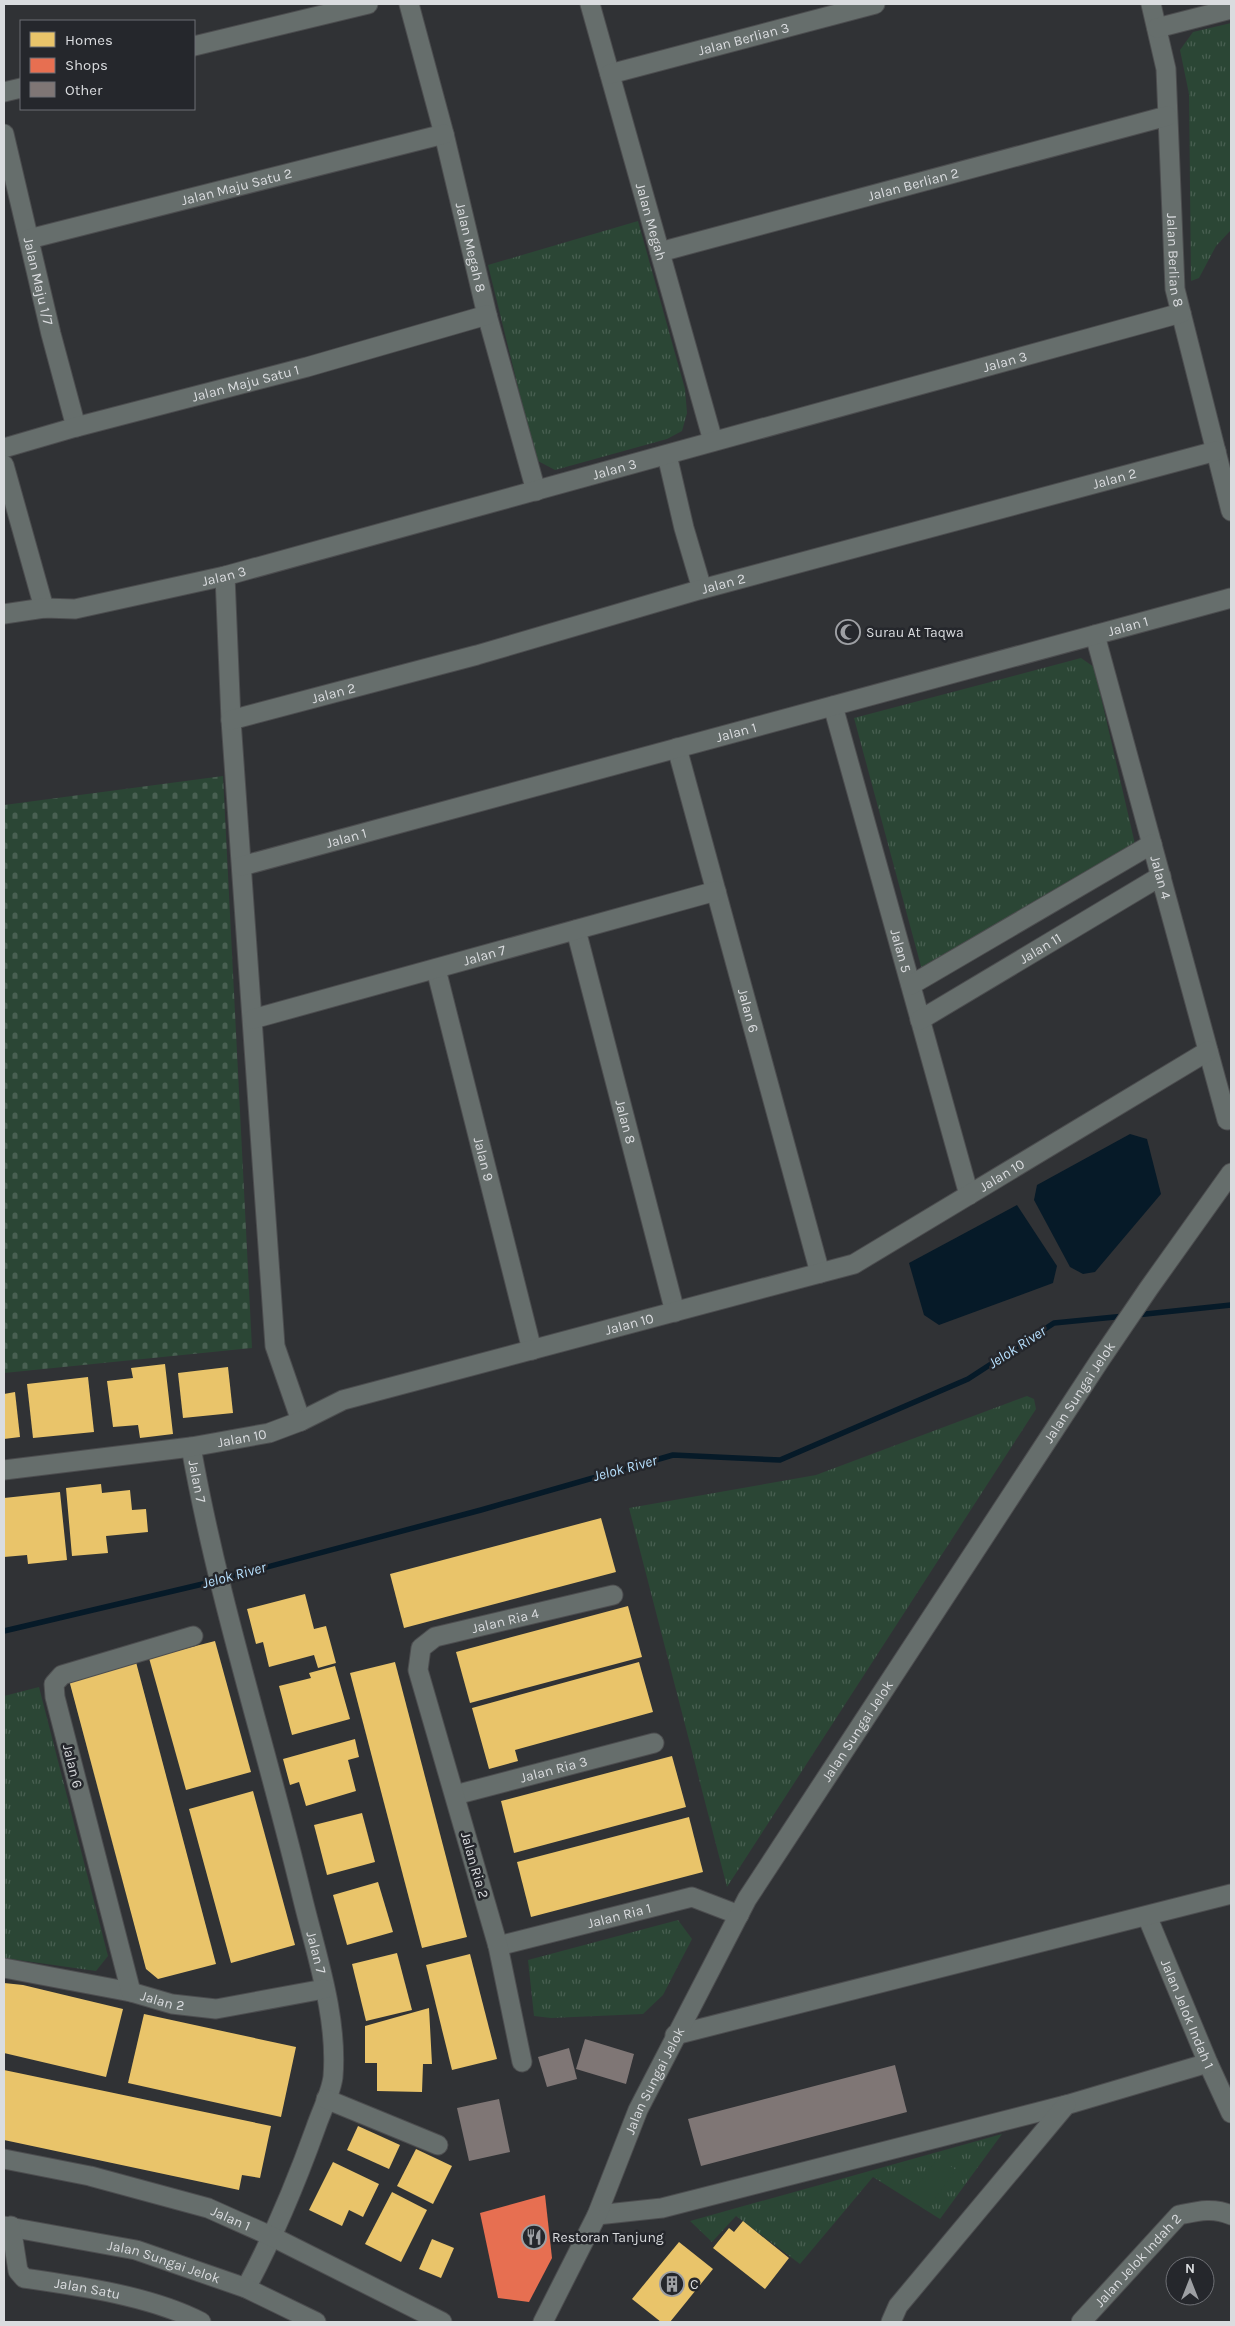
<svg xmlns="http://www.w3.org/2000/svg" width="1235" height="2326" font-family="Karla,sans-serif">
  <style>
    .grass { fill: url(#grass-tufts) }
    .cemetery { fill: url(#cemetery-stones) }
    .pitch { fill: #2b4635 }
    .water { fill: #061a28 }
    .homes { fill: #e9c46a }
    .shops { fill: #e76f51 }
    .lines { fill: none; stroke-linecap: round; stroke-linejoin: round }
    .stream { stroke: #061a28; stroke-width: 5.5 }
    .building { fill: #7f7675 }
    .minor-casing { stroke: #4c4d4f; stroke-width: 21 }
    .minor { stroke: #666e6c; stroke-width: 19 }
    .labels { text-anchor: middle; stroke-width: 5; stroke-linejoin: round; paint-order: stroke }
    .street-label { font-size: 14px; fill: #dadcdf; stroke: #25272c }
    .poi-label { font-size: 14px; fill: #dadcdf; stroke: #25272c; text-anchor: start }
    .water-label { font-size: 15px; font-style: italic; fill: #b6dffd; stroke: #25272c }
  </style>
  <defs>
    <pattern id="grass-tufts" width="24" height="20" patternUnits="userSpaceOnUse" patternTransform="scale(1.25)"><rect width="24" height="20" fill="#2b4635"/><path d="M3 7l-1-3M5 7V3M7 7l1-3M15 17l-1-3M17 17v-4M19 17l1-3" fill="none" stroke="#496052"/></pattern>
    <pattern id="cemetery-stones" width="16" height="16" patternUnits="userSpaceOnUse" patternTransform="scale(1.25)"><rect width="16" height="16" fill="#2b4635"/><path d="M2 7V4a2 2 0 0 1 4 0v3zM10 15v-3a2 2 0 0 1 4 0v3z" fill="#496052"/></pattern>
  </defs>
  <rect width="100%" height="100%" fill="#303235"/>
  <g class="grass">
    <polygon points="1231,23 1231,230 1216,246 1199,278 1191,281 1189,94 1180,50 1193,32"/>
    <polygon points="638,221 685,389 687,413 682,431 667,439 555,470 536,460 488,265"/>
    <polygon points="1081,658 1094,667 1135,844 922,970 854,718"/>
    <polygon points="1027,1396 1034,1399 1036,1409 727,1887 629,1508 816,1475"/>
    <polygon points="39,1687 108,1956 96,1971 4,1958 4,1696"/>
    <polygon points="678,1920 692,1939 663,1995 643,2014 551,2018 534,2016 528,1960"/>
    <polygon points="1002,2134 940,2219 873,2177 800,2264 736,2216 712,2242 690,2221"/>
  </g>
  <polygon class="cemetery" points="223,776 252,1348 4,1373 4,805"/>
  <polygon class="pitch" points="938,2158 956,2170 926,2210 908,2198"/>
  <g class="water">
    <polygon points="1130,1134 1147,1139 1161,1194 1095,1272 1083,1274 1070,1267 1034,1200 1037,1185"/>
    <polygon points="1017,1205 1057,1266 1053,1283 939,1325 924,1315 909,1263"/>
  </g>
  <g class="homes">
    <polygon points="165,1364 173,1434 140,1438 138,1425 113,1427 107,1381 133,1378 131,1368"/>
    <polygon points="228,1367 233,1413 183,1418 178,1373"/>
    <polygon points="88,1377 94,1432 33,1438 27,1384"/>
    <polygon points="15,1392 20,1437 4,1439 4,1394"/>
    <polygon points="101,1484 102,1493 130,1490 132,1510 146,1509 148,1532 106,1536 108,1553 72,1556 66,1488"/>
    <polygon points="60,1492 67,1560 28,1564 27,1555 4,1557 4,1498"/>
    <polygon points="601,1518 616,1572 404,1628 390,1574"/>
    <polygon points="305,1594 314,1629 326,1626 336,1663 318,1668 314,1655 269,1667 263,1642 256,1644 247,1609"/>
    <polygon points="628,1606 642,1657 470,1703 456,1652"/>
    <polygon points="215,1641 251,1772 186,1790 149,1658"/>
    <polygon points="136,1662 216,1964 158,1979 146,1969 69,1680"/>
    <polygon points="395,1662 467,1937 422,1948 350,1673"/>
    <polygon points="639,1662 653,1712 515,1750 518,1761 489,1769 472,1708"/>
    <polygon points="335,1666 350,1719 292,1735 279,1686 311,1678 309,1673"/>
    <polygon points="355,1739 359,1757 348,1760 356,1791 306,1806 299,1782 290,1785 283,1759"/>
    <polygon points="672,1756 686,1807 514,1853 501,1801"/>
    <polygon points="253,1791 295,1945 231,1963 189,1809"/>
    <polygon points="362,1813 375,1862 327,1875 314,1825"/>
    <polygon points="689,1817 703,1872 531,1917 517,1862"/>
    <polygon points="378,1882 393,1932 347,1945 333,1895"/>
    <polygon points="397,1953 412,2010 366,2021 352,1964"/>
    <polygon points="470,1954 497,2059 452,2070 426,1965"/>
    <polygon points="4,1983 23,1985 123,2009 106,2077 4,2053"/>
    <polygon points="429,2008 432,2064 423,2064 422,2092 377,2091 377,2063 365,2063 365,2026"/>
    <polygon points="144,2014 296,2047 281,2117 128,2083"/>
    <polygon points="4,2070 271,2126 260,2178 242,2175 239,2190 4,2140"/>
    <polygon points="358,2126 400,2145 389,2169 347,2150"/>
    <polygon points="416,2149 452,2166 433,2204 397,2186"/>
    <polygon points="333,2162 379,2184 363,2217 349,2210 342,2226 309,2210"/>
    <polygon points="392,2192 427,2210 401,2262 365,2244"/>
    <polygon points="743,2221 789,2258 765,2289 713,2248 729,2228 734,2232"/>
    <polygon points="432,2239 454,2248 441,2278 419,2269"/>
    <polygon points="679,2242 713,2269 670,2322 661,2322 632,2299"/>
  </g>
  <polygon class="shops" points="545,2195 552,2258 529,2302 498,2298 480,2213"/>
  <g class="lines">
    <g class="stream">
      <polyline points="1136,1315 1231,1305"/>
      <polyline points="4,1631 207,1583 481,1510 673,1455 780,1460 968,1379 1054,1323 1125,1316"/>
    </g>
  </g>
  <g class="building">
    <polygon points="585,2039 634,2054 626,2084 576,2069"/>
    <polygon points="569,2048 577,2079 547,2087 538,2057"/>
    <polygon points="895,2065 907,2112 701,2166 688,2119"/>
    <polygon points="499,2099 510,2152 469,2161 457,2108"/>
  </g>
  <g class="lines">
    <defs>
      <g id="minor">
        <path id="s1" d="M409,4L444,134L487,315L536,491"/>
        <path id="s2" d="M590,4L713,441"/>
        <path id="s3" d="M1151,4L1166,69L1175,289L1231,511"/>
        <polyline points="1157,28 1231,9"/>
        <polyline points="194,46 368,4"/>
        <path id="s4" d="M610,74L875,4"/>
        <polyline points="4,92 21,88"/>
        <path id="s5" d="M4,134L51,334L76,427"/>
        <path id="s6" d="M29,239L444,134"/>
        <path id="s7" d="M660,252L1167,116"/>
        <path id="s8" d="M4,448L76,427L307,367L487,315"/>
        <polyline points="667,455 684,528 702,589"/>
        <polyline points="4,465 44,608"/>
        <polyline points="225,576 231,720 275,1346 301,1421"/>
        <path id="s9" d="M4,614L44,608L75,609L225,576L1181,313"/>
        <path id="s10" d="M1095,635L1227,1120"/>
        <path id="s11" d="M833,706L969,1195"/>
        <path id="s12" d="M231,720L477,655L702,589L1216,451"/>
        <path id="s13" d="M677,748L820,1273"/>
        <path id="s14" d="M242,866L1231,598"/>
        <path id="s15" d="M576,930L675,1312"/>
        <path id="s16" d="M436,969L532,1350"/>
        <polyline points="911,985 1152,844"/>
        <path id="s17" d="M253,1019L716,891"/>
        <path id="s18" d="M920,1020L1161,876"/>
        <path id="s19" d="M191,1447C218,1599 266,1746 302,1896C316,1954 338,2017 333,2077C331,2093 321,2112 316,2127C296,2183 274,2236 246,2288"/>
        <path id="s20" d="M4,1470L191,1447L269,1433L301,1421L343,1400L854,1264L1208,1051"/>
        <path id="s21" d="M455,1795L654,1743"/>
        <path id="s22" d="M1147,1916L1208,2063L1231,2113"/>
        <path id="s23" d="M498,1946L692,1897L739,1915"/>
        <path id="s24" d="M4,1968L131,1992L172,2004L216,2009L324,1989"/>
        <polyline points="131,1992 55,1697 54,1684 62,1675 193,1636"/>
        <polyline points="675,2035 1231,1894"/>
        <path id="s25" d="M522,2062L498,1946L418,1670L421,1648L435,1637L613,1595"/>
        <polyline points="326,2099 438,2145"/>
        <path id="s26" d="M4,2159L90,2176L208,2208L273,2237L442,2322"/>
        <polyline points="597,2215 662,2208 1066,2105 1208,2063"/>
        <path id="s27" d="M4,2226L136,2250L246,2288L316,2322"/>
        <path id="s28" d="M11,2226L18,2271L24,2278C79,2286 151,2296 201,2322"/>
        <path id="s29" d="M543,2322L597,2215L638,2110L747,1899L1100,1360L1149,1288L1231,1173"/>
        <polyline points="891,2322 898,2306 1066,2105"/>
        <path id="s30" d="M1081,2322L1179,2215C1198,2211 1213,2207 1231,2215"/>
      </g>
    </defs>
    <use href="#minor" class="minor-casing"/>
    <use href="#minor" class="minor"/>
  </g>
  <defs>
    <symbol id="mosque-ring" viewBox="-11 -11 22 22"><circle r="9.5" fill="#25272c" stroke="#9ea0a4" stroke-width="1.5"/><path d="M3.5-4.9A6 6 0 1 0 3.5 4.9A5 5 0 1 1 3.5-4.9Z" fill="#9ea0a4"/></symbol>
    <symbol id="restaurant-ring" viewBox="-11 -11 22 22"><circle r="9.5" fill="#25272c" stroke="#9ea0a4" stroke-width="1.5"/><path d="M-5-6h1v4h1v-4h1v4h1v-4h1v5L-1.5 .5V6h-2V.5L-5-1ZM5-6V6H3V1.5H1.5Q1.5-4 5-6Z" fill="#9ea0a4"/></symbol>
    <symbol id="building-ring" viewBox="-11 -11 22 22"><circle r="9.5" fill="#25272c" stroke="#9ea0a4" stroke-width="1.5"/><path d="M-4-6H4V6H1V3H-1V6H-4ZM-2.5-4.3h1.7v1.8h-1.7ZM.8-4.3h1.7v1.8H.8ZM-2.5-1h1.7V.8h-1.7ZM.8-1h1.7V.8H.8Z" fill="#9ea0a4"/></symbol>
  </defs>
  <g fill-rule="evenodd">
    <use href="#mosque-ring" x="834" y="618" width="28" height="28"/>
    <use href="#restaurant-ring" x="520" y="2223" width="28" height="28"/>
    <use href="#building-ring" x="658" y="2270" width="28" height="28"/>
  </g>
  <g class="labels">
    <g class="street-label">
      <text dy="5" stroke="none"><textPath href="#s4" startOffset="138">Jalan Berlian 3</textPath></text>
      <text dy="5" stroke="none"><textPath href="#s7" startOffset="262">Jalan Berlian 2</textPath></text>
      <text dy="5" stroke="none"><textPath href="#s6" startOffset="214">Jalan Maju Satu 2</textPath></text>
      <text dy="5" stroke="none"><textPath href="#s2" startOffset="226">Jalan Megah</textPath></text>
      <text dy="5" stroke="none"><textPath href="#s1" startOffset="251">Jalan Megah 8</textPath></text>
      <text dy="5" stroke="none"><textPath href="#s3" startOffset="258">Jalan Berlian 8</textPath></text>
      <text dy="5" stroke="none"><textPath href="#s5" startOffset="151">Jalan Maju 1/7</textPath></text>
      <text dy="5" stroke="none"><textPath href="#s9" startOffset="1034">Jalan 3</textPath></text>
      <text dy="5" stroke="none"><textPath href="#s8" startOffset="250">Jalan Maju Satu 1</textPath></text>
      <text dy="5" stroke="none"><textPath href="#s9" startOffset="629">Jalan 3</textPath></text>
      <text dy="5" stroke="none"><textPath href="#s12" startOffset="916">Jalan 2</textPath></text>
      <text dy="5" stroke="none"><textPath href="#s9" startOffset="224">Jalan 3</textPath></text>
      <text dy="5" stroke="none"><textPath href="#s12" startOffset="511">Jalan 2</textPath></text>
      <text dy="5" stroke="none"><textPath href="#s14" startOffset="918">Jalan 1</textPath></text>
      <text dy="5" stroke="none"><textPath href="#s12" startOffset="106">Jalan 2</textPath></text>
      <text dy="5" stroke="none"><textPath href="#s14" startOffset="512">Jalan 1</textPath></text>
      <text dy="5" stroke="none"><textPath href="#s14" startOffset="108">Jalan 1</textPath></text>
      <text dy="5" stroke="none"><textPath href="#s10" startOffset="251">Jalan 4</textPath></text>
      <text dy="5" stroke="none"><textPath href="#s18" startOffset="140">Jalan 11</textPath></text>
      <text dy="5" stroke="none"><textPath href="#s11" startOffset="254">Jalan 5</textPath></text>
      <text dy="5" stroke="none"><textPath href="#s17" startOffset="240">Jalan 7</textPath></text>
      <text dy="5" stroke="none"><textPath href="#s13" startOffset="272">Jalan 6</textPath></text>
      <text dy="5" stroke="none"><textPath href="#s15" startOffset="198">Jalan 8</textPath></text>
      <text dy="5" stroke="none"><textPath href="#s16" startOffset="196">Jalan 9</textPath></text>
      <text dy="5" stroke="none"><textPath href="#s20" startOffset="1050">Jalan 10</textPath></text>
      <text dy="5" stroke="none"><textPath href="#s20" startOffset="645">Jalan 10</textPath></text>
      <text dy="5" stroke="none"><textPath href="#s29" startOffset="1076">Jalan Sungai Jelok</textPath></text>
      <text dy="5" stroke="none"><textPath href="#s20" startOffset="240">Jalan 10</textPath></text>
      <text dy="5" stroke="none"><textPath href="#s19" startOffset="35">Jalan 7</textPath></text>
      <text dy="5" stroke="none"><textPath href="#s25" startOffset="518">Jalan Ria 4</textPath></text>
      <text dy="5" stroke="none"><textPath href="#s29" startOffset="671">Jalan Sungai Jelok</textPath></text>
      <text transform="translate(73 1766) rotate(76)" y="5">Jalan 6</text>
      <text dy="5" stroke="none"><textPath href="#s21" startOffset="102">Jalan Ria 3</textPath></text>
      <text transform="translate(475 1865) rotate(74)" y="5">Jalan Ria 2</text>
      <text dy="5" stroke="none"><textPath href="#s23" startOffset="125">Jalan Ria 1</textPath></text>
      <text dy="5" stroke="none"><textPath href="#s19" startOffset="521">Jalan 7</textPath></text>
      <text dy="5" stroke="none"><textPath href="#s24" startOffset="162">Jalan 2</textPath></text>
      <text dy="5" stroke="none"><textPath href="#s22" startOffset="106">Jalan Jelok Indah 1</textPath></text>
      <text dy="5" stroke="none"><textPath href="#s29" startOffset="266">Jalan Sungai Jelok</textPath></text>
      <text dy="5" stroke="none"><textPath href="#s26" startOffset="235">Jalan 1</textPath></text>
      <text dy="5" stroke="none"><textPath href="#s27" startOffset="164">Jalan Sungai Jelok</textPath></text>
      <text dy="5" stroke="none"><textPath href="#s30" startOffset="84">Jalan Jelok Indah 2</textPath></text>
      <text dy="5" stroke="none"><textPath href="#s28" startOffset="119">Jalan Satu</textPath></text>
    </g>
    <g class="poi-label">
      <text x="866" y="637">Surau At Taqwa</text>
      <text x="552" y="2242">Restoran Tanjung</text>
      <text x="690" y="2289">C</text>
    </g>
    <g class="water-label">
      <text transform="translate(1017 1347) rotate(-33)" y="5">Jelok River</text>
      <text transform="translate(625 1468) rotate(-15)" y="5">Jelok River</text>
      <text transform="translate(234 1575) rotate(-15)" y="5">Jelok River</text>
    </g>
  </g>
  <rect width="1235" height="2326" fill="none" stroke="#dadcdf" stroke-width="10"/>
  <rect x="20" y="20" width="175" height="90" fill="#25272c" stroke="#6d6f74"/>
  <rect x="30" y="32" width="25" height="15" fill="#e9c46a" stroke="#6d6f74"/>
  <text x="65" y="45" font-size="15" fill="#dadcdf">Homes</text>
  <rect x="30" y="58" width="25" height="15" fill="#e76f51" stroke="#6d6f74"/>
  <text x="65" y="70" font-size="15" fill="#dadcdf">Shops</text>
  <rect x="30" y="82" width="25" height="15" fill="#7f7675" stroke="#6d6f74"/>
  <text x="65" y="95" font-size="15" fill="#dadcdf">Other</text>
  <g transform="translate(1190 2281)"><circle r="24" fill="#25272c" stroke="#6d6f74"/>
  <path d="M0-4L9 19L0 12L-9 19Z" fill="#9ea0a4"/>
  <text y="-8" font-size="14" font-weight="bold" text-anchor="middle" fill="#dadcdf">N</text>
  </g>
</svg>
